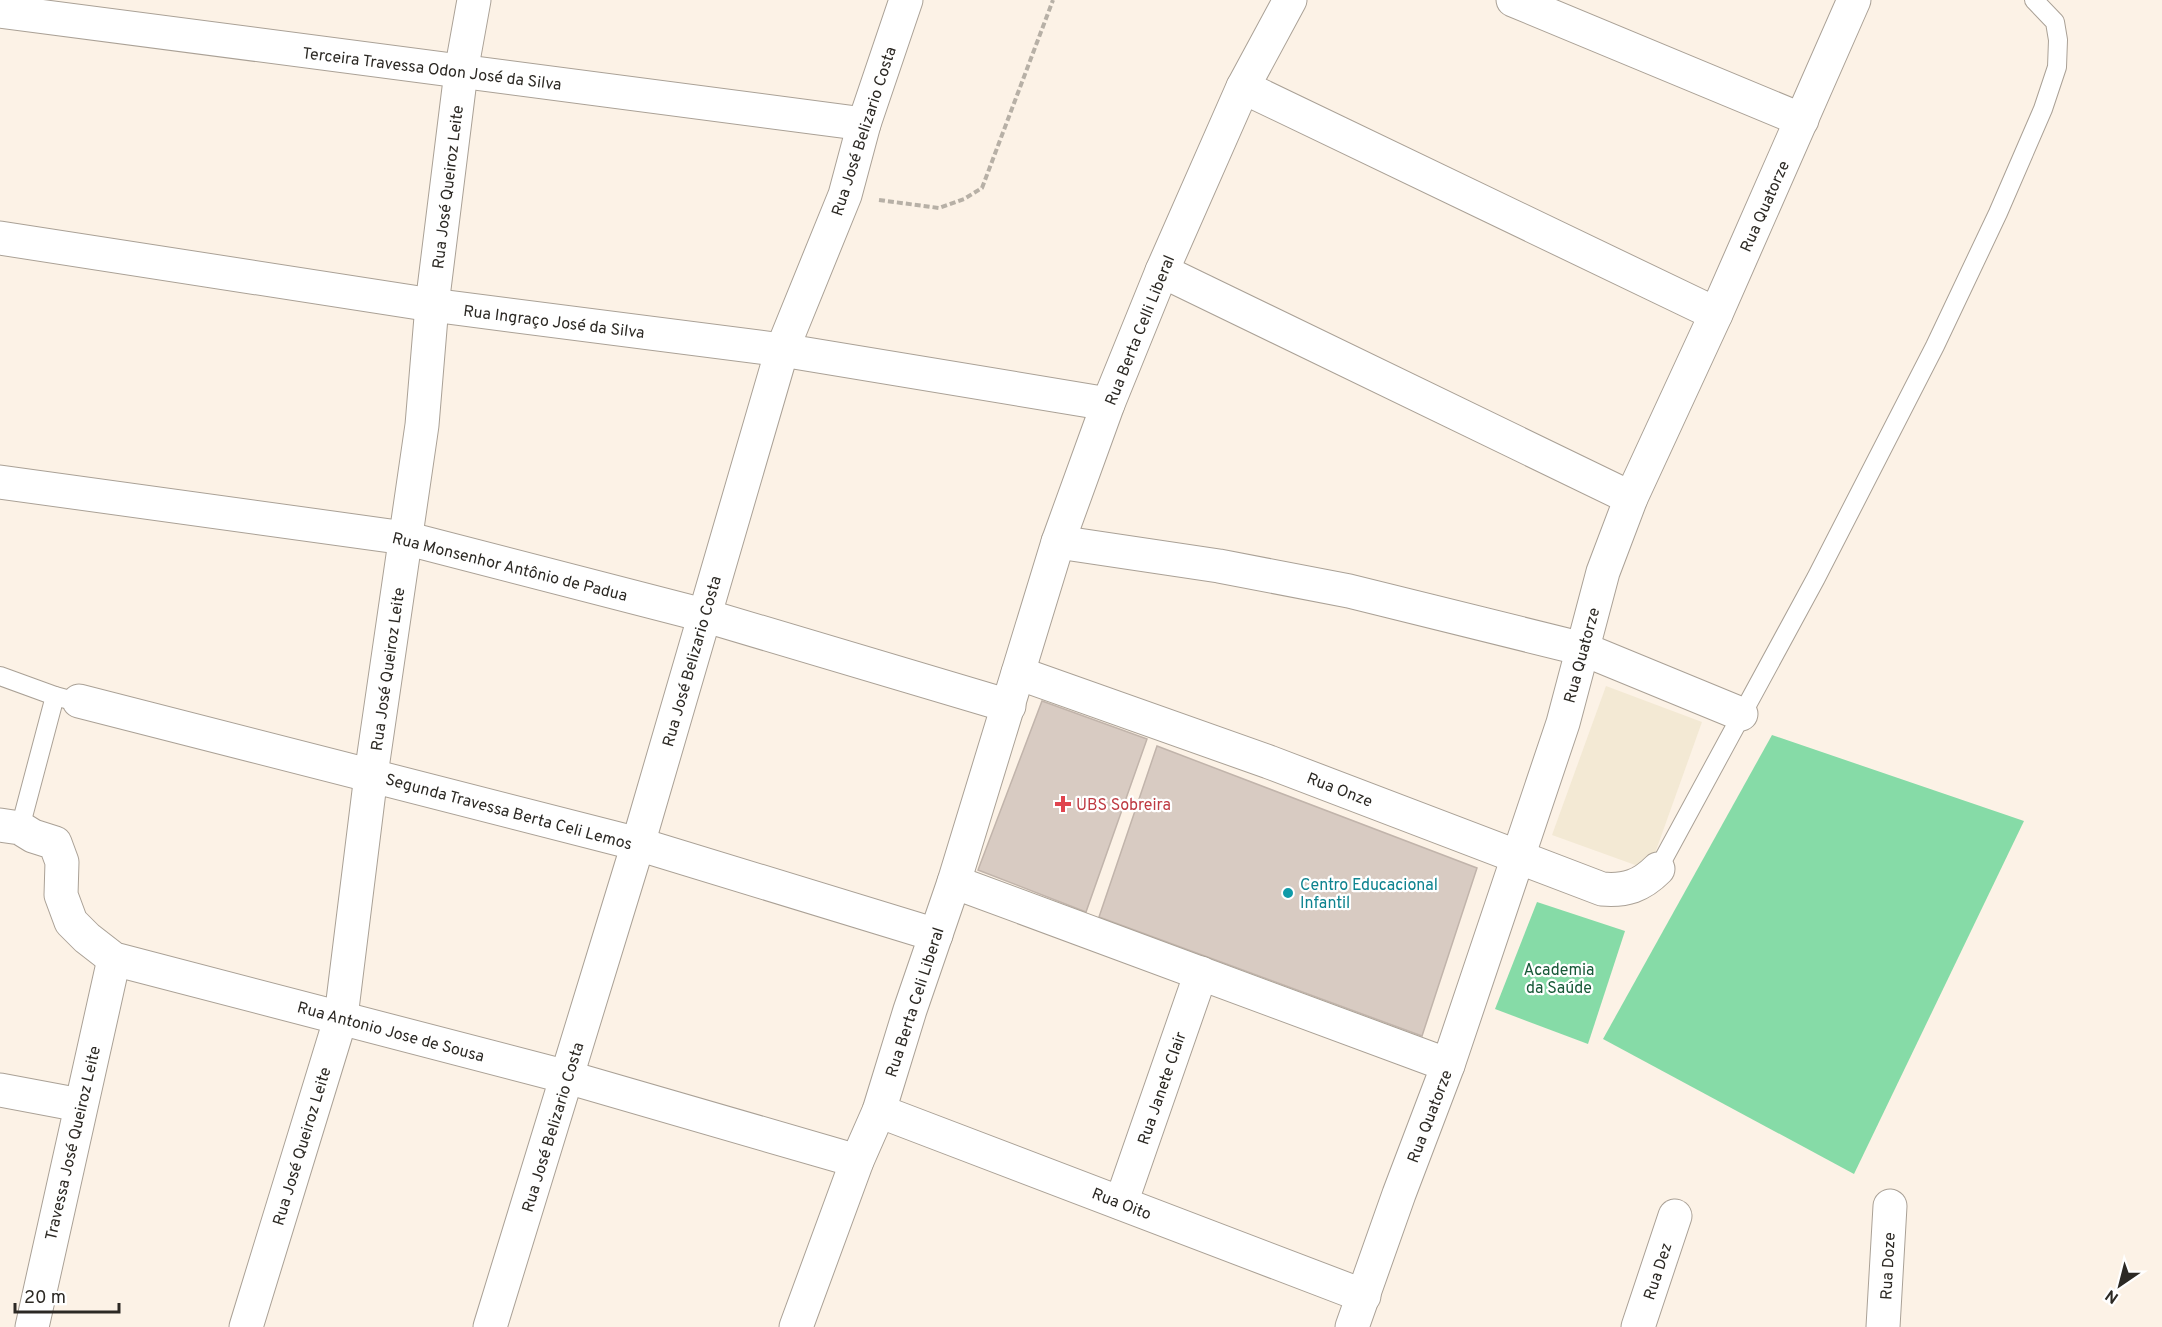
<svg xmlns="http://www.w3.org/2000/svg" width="2162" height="1327" font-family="Overpass,sans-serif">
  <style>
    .education { fill: #f3e9d4 }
    .green { fill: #86dba7 }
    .building { fill: #d8cbc2; stroke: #c1b4ab; stroke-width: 1.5 }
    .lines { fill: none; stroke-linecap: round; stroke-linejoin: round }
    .service-casing { stroke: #aaa196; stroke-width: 20 }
    .minor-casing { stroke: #aaa196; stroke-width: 35 }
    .path { stroke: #b7b0a6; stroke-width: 4; stroke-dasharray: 6 3; stroke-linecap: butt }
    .service { stroke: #fff; stroke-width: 18 }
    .minor { stroke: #fff; stroke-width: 33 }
    .health-dot { fill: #e0444e; stroke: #fff; stroke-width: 2 }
    .culture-dot { fill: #0f9aa8; stroke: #fff; stroke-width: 2 }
    .labels { text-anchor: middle; stroke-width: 4.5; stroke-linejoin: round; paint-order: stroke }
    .street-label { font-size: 16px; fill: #2c2924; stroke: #fff }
    .health-label { font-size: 16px; fill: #be3a42; stroke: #fff; text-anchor: start }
    .culture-label { font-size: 16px; fill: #0d838f; stroke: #fff; text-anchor: start }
    .park-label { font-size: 16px; fill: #185938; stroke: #fff }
  </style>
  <rect width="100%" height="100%" fill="#fcf2e6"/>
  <polygon class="education" points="1606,686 1702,722 1649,870 1552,835"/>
  <g class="green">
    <polygon points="1772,735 2024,821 1854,1174 1603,1039"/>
    <polygon points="1537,902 1625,931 1588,1044 1495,1009"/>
  </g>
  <g class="building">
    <polygon points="1042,701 1147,739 1086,912 978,870"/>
    <polygon points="1157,746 1477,868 1422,1036 1099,917"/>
  </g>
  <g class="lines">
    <defs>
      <g id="service">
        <polyline points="0,676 55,696 66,699"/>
        <polyline points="20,828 55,696"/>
        <polyline points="1658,869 1816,578 1935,346 1998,213 2043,109 2057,67 2058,40 2055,22 2034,0"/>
      </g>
      <g id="minor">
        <polyline points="1513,0 1802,120"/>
        <polyline points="0,11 864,124"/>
        <polyline points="1243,87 1716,314"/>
        <polyline points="0,238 432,305 782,350 1108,404"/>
        <polyline points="1162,271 1631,498"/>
        <polyline points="0,482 405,538 703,615 1009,706"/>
        <polyline points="1058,542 1219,566 1349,591 1583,649 1741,714"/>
        <path d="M1018,673L1269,762L1602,889C1626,891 1641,886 1658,869"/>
        <polyline points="79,701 638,844 936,935"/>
        <polyline points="0,825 20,828 33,836 55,843 62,862 61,895 71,922 87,938 114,959 567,1077 857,1161"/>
        <polyline points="954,882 1448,1065"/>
        <polyline points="0,1090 80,1105"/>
        <polyline points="879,1111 1364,1296"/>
        <polyline points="1121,1203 1201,973"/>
        <polyline points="32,1327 114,959"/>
        <polyline points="246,1327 341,1017 371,775 422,425 432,305 461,72 474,0"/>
        <polyline points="490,1327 638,844 782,350 845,195 864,124 906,0"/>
        <polyline points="796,1327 857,1161 879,1111 910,1010 954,882 1058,542 1108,404 1162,271 1243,87 1290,0"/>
        <polyline points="1352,1327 1399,1194 1448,1065 1563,723 1603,572 1631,498 1716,314 1854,0"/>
        <polyline points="1638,1327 1675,1216"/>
        <polyline points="1883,1327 1890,1206"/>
      </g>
    </defs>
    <use href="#service" class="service-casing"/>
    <use href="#minor" class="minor-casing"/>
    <polyline class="path" points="879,200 939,208 964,199 982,188 1053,0"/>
    <use href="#service" class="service"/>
    <use href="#minor" class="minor"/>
  </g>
  <path class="health-dot" d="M1060 795h6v6h6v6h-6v6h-6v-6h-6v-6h6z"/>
  <circle class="culture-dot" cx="1288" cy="893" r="6"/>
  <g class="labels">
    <g class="street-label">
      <text transform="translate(432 68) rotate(7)" y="6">Terceira Travessa Odon José da Silva</text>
      <text transform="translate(863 131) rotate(-72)" y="6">Rua José Belizario Costa</text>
      <text transform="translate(447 187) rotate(-83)" y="6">Rua José Queiroz Leite</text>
      <text transform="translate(1764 206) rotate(-66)" y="6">Rua Quatorze</text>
      <text transform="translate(554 321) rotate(7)" y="6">Rua Ingraço José da Silva</text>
      <text transform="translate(1139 330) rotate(-68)" y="6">Rua Berta Celli Liberal</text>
      <text transform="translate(510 566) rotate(14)" y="6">Rua Monsenhor Antônio de Padua</text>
      <text transform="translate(1581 655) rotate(-75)" y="6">Rua Quatorze</text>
      <text transform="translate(691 661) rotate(-74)" y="6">Rua José Belizario Costa</text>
      <text transform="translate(387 669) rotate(-82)" y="6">Rua José Queiroz Leite</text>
      <text transform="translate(1340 789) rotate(21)" y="6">Rua Onze</text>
      <text transform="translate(509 811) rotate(15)" y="6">Segunda Travessa Berta Celi Lemos</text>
      <text transform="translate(914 1002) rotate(-72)" y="6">Rua Berta Celi Liberal</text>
      <text transform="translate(391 1031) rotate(15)" y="6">Rua Antonio Jose de Sousa</text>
      <text transform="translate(1161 1088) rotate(-71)" y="6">Rua Janete Clair</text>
      <text transform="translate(1429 1116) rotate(-69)" y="6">Rua Quatorze</text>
      <text transform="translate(552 1127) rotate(-73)" y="6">Rua José Belizario Costa</text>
      <text transform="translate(72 1143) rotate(-77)" y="6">Travessa José Queiroz Leite</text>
      <text transform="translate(301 1146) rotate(-73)" y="6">Rua José Queiroz Leite</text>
      <text transform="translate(1122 1203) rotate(21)" y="6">Rua Oito</text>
      <text transform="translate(1887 1266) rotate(-87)" y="6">Rua Doze</text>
      <text transform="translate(1657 1271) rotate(-72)" y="6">Rua Dez</text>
    </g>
    <g class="health-label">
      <text x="1076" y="810">UBS Sobreira</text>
    </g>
    <g class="culture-label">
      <text x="1300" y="890">Centro Educacional<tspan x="1300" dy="18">Infantil</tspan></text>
    </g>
    <g class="park-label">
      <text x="1559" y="975">Academia<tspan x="1559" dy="18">da Saúde</tspan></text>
    </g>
  </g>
  <g transform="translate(2120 1285) rotate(215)" stroke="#ffffff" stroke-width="4.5" paint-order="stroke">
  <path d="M0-4.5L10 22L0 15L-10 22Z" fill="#2c2924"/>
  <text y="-9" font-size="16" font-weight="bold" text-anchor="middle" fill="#2c2924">N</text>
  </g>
  <path d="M15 1303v9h104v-9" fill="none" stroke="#2c2924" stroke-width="3"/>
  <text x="24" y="1303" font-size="18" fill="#2c2924" stroke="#ffffff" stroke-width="4.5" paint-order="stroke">20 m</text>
</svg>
